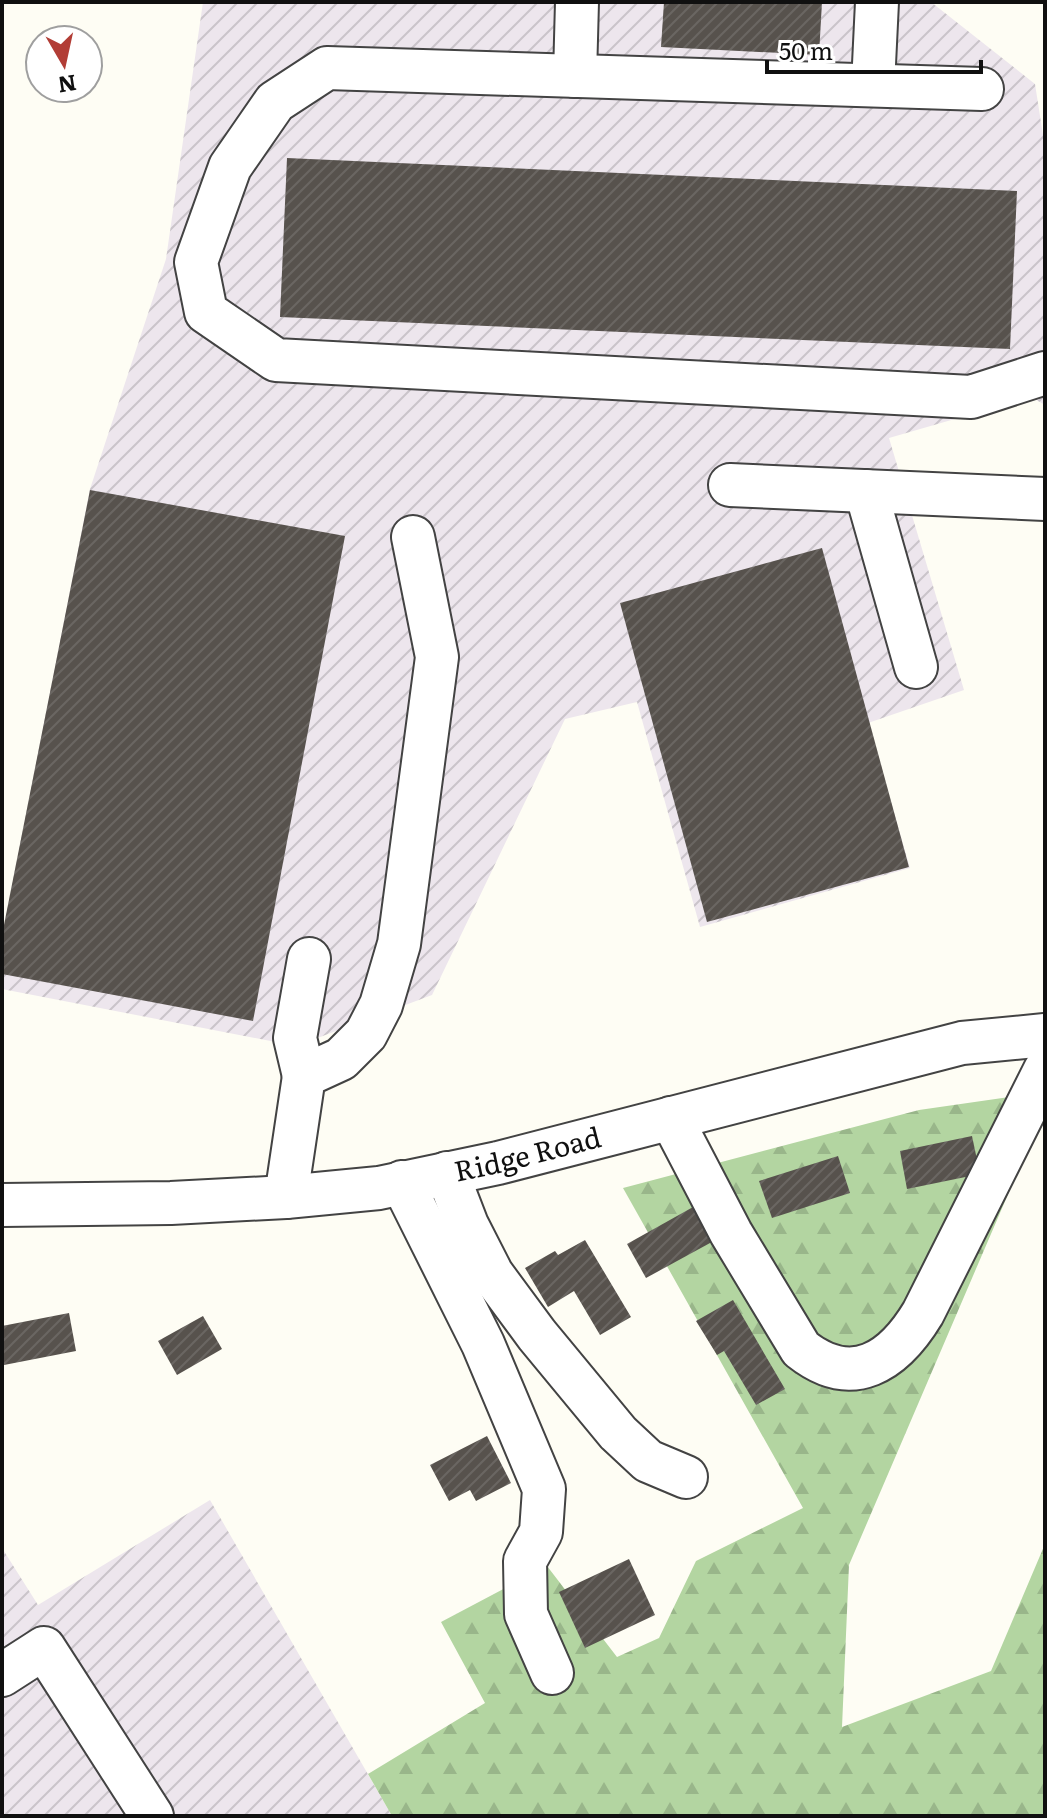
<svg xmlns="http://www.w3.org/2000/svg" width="1047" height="1818" font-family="Literata,serif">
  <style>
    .industrial { fill: url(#industrial-furrows) }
    .forest { fill: url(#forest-firs) }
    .building { fill: url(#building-hatch) }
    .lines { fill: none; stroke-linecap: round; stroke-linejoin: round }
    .minor-casing { stroke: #434343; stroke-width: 46 }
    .minor { stroke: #fff; stroke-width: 42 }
    .labels { text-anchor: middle; stroke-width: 8; stroke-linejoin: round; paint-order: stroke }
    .street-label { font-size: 28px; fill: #101010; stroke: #fff }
  </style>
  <defs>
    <pattern id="industrial-furrows" width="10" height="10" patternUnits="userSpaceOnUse" patternTransform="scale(2)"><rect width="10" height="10" fill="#ede6ed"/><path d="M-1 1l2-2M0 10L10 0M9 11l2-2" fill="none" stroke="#cac4ca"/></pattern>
    <pattern id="forest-firs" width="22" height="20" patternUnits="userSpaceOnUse" patternTransform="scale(2)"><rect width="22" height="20" fill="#b3d5a1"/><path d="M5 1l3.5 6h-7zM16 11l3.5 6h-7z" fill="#99b68a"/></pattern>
    <pattern id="building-hatch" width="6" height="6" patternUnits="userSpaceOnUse" patternTransform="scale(2)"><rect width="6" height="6" fill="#57524d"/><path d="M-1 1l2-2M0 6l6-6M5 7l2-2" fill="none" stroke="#6a6662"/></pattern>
  </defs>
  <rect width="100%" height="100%" fill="#fefdf4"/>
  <g class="industrial">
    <polygon points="203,2 931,2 1035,84 1045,148 1045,405 1031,397 889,438 964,690 868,723 910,868 700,927 637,702 565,719 432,995 296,1046 2,989 2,937 90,489 166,259"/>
    <polygon points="210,1500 392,1816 2,1816 2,1548 38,1605"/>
  </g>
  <polygon class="forest" points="1045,1092 1045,1108 849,1565 842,1727 991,1671 1045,1544 1045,1816 392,1816 368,1774 485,1703 441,1622 547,1566 617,1657 659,1638 696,1561 803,1508 623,1188 919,1110"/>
  <g class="building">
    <polygon points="664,2 822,2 819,55 661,47"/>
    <polygon points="287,158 1017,191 1010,349 280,317"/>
    <polygon points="90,490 345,536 253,1021 2,974 2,935"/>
    <polygon points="822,548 909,867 707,922 620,603"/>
    <polygon points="972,1136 980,1174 907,1189 900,1151"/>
    <polygon points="838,1156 850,1193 772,1218 759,1181"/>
    <polygon points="702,1202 721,1237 646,1278 627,1244"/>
    <polygon points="585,1240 631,1317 600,1335 574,1291 548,1307 525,1268 555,1251 558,1255"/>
    <polygon points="733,1300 785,1389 756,1405 724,1351 717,1355 696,1321"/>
    <polygon points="69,1313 76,1351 4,1365 2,1326"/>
    <polygon points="203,1316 222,1349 177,1375 158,1341"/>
    <polygon points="487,1436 511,1483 476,1501 470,1490 449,1501 430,1465"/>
    <polygon points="629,1559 655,1615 585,1648 559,1592"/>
  </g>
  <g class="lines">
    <defs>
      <g id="minor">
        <polyline points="575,76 577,2"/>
        <polyline points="873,85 877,2"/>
        <polyline points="982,89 327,68 275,102 230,167 196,262 206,312 276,360 971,397 1045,373"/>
        <polyline points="730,485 1045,499"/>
        <polyline points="866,491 916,667"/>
        <polyline points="304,1076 295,1038 309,959"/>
        <path d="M671,1118L731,1233L801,1349C853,1390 894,1361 923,1313L1045,1070"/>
        <polyline points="447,1173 467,1225 492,1274 537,1335 618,1433 648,1461 686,1477"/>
        <polyline points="402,1182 483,1344 544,1489 541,1532 525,1561 526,1614 552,1673"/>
        <polyline points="286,1197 304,1076 341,1059 366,1034 381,1005 399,944 437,657 413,537"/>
        <path id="s1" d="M2,1205L171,1203L286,1197L379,1188L498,1163L962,1043L1045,1035"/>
        <polyline points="2,1675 44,1648 152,1816"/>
      </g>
    </defs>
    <use href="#minor" class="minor-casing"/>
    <use href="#minor" class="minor"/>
  </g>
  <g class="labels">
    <g class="street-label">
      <text dy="10" stroke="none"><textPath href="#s1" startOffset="530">Ridge Road</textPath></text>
    </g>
  </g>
  <rect width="1047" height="1818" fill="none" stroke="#101010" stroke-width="8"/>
  <g transform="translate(64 64) rotate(171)"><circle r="38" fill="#ffffff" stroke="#9f9f9f" stroke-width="2"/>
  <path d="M0-6L14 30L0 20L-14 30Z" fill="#b23d36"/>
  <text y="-12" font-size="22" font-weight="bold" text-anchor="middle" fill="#101010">N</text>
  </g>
  <path d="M767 60v12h214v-12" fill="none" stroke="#101010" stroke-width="4"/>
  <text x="779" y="60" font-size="24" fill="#101010" stroke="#ffffff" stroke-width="6" paint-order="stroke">50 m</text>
</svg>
